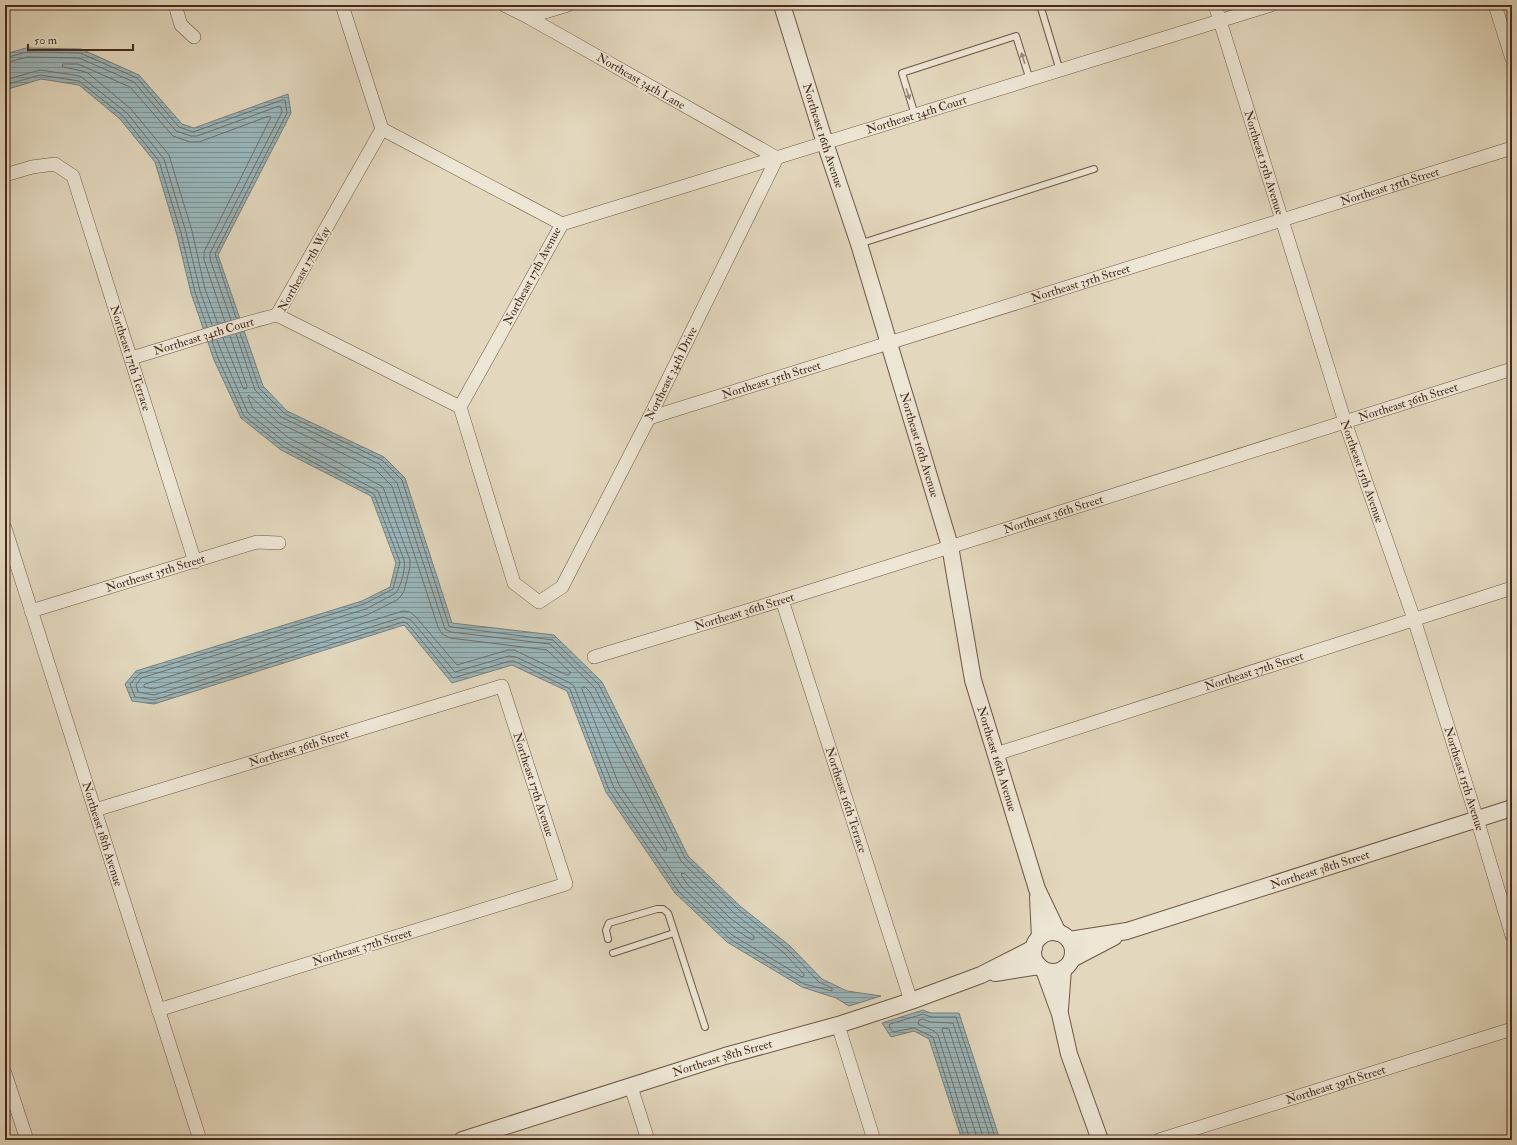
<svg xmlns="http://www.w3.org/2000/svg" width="1517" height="1145" font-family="'IM FELL Double Pica',serif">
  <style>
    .water { fill: url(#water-rules); stroke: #787f7c }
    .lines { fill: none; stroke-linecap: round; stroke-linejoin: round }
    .shore { stroke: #70706c; stroke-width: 1 }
    .service-casing { stroke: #6d5645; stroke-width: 8 }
    .minor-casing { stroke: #6d5645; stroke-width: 14 }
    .tertiary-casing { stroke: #6d5645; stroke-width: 18 }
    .service { stroke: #ede6d5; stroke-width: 6 }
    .minor { stroke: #ede6d5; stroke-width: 13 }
    .tertiary { stroke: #ede6d5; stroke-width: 16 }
    .oneway { fill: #9a8879 }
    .labels { text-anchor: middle; stroke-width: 3.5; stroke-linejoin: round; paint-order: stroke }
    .street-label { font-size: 12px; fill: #462a1d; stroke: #ede6d5 }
  </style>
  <defs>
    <pattern id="water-rules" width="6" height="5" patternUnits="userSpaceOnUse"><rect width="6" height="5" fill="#9ab7bc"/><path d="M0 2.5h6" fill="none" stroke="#7f9598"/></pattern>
  </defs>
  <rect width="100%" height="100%" fill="#e3d8be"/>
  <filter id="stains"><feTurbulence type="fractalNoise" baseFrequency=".005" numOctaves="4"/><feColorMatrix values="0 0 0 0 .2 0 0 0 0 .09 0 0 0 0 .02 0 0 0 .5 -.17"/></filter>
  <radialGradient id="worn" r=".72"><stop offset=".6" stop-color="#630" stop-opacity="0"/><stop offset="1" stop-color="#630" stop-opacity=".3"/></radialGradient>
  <g class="water">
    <polygon points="26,48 81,49 139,75 182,124 194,128 288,94 291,113 218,255 263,386 287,411 384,457 405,478 452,623 554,635 602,682 688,856 740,906 790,946 822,979 847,991 881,996 849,1006 836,998 802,987 727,942 675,893 606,792 567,691 512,665 452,683 404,625 154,704 132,701 125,684 136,671 362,601 390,587 396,563 371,496 281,450 241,418 214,360 191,293 177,235 155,162 120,119 79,85 41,79 5,90 5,54"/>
    <polygon points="923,1010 931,1013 959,1013 1000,1140 962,1140 929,1039 914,1031 891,1037 882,1023"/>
  </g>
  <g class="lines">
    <g class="shore">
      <polyline points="5,58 27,52 80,53 137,78 179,127 193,132 282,100 285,100 287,113 215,254 236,318"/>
      <polyline points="5,63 27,57 79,58 134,82 176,131 191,136 197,136 279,106 281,107 282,112 210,253 210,259 231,320"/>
      <polyline points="5,80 40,70 80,76 127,113 164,159 186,232 200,291 212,325"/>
      <polyline points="5,85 40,75 79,81 123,116 159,161 181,233 195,292 207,327"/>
      <polyline points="218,324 205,289 192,231 169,155 131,109 88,73 82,71 64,67 62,66 63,64 78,64 130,87 173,136 190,142 199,142 269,116 271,117 204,252 204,260 225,322"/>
      <polyline points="223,338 243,388 246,389 247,386 230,336"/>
      <path d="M217,340L223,356L248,413L286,443L378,491L404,560C406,569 401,585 396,593L366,609L141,678L136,685L138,692L154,695L403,617L411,620L455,672L509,656L516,657L570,683L574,686L614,788L682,887L732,935L802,977L804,976V974L784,953L734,913L681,861L595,688L550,644L451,632L445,629L397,483L379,464L281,417L255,390L236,334"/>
      <polyline points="212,341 218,358 244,416 284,447 374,494 400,562 393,589 364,604 139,674 130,684 135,697 154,700 403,622 407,623 453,678 510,661 514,661 570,689 609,790 678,891 730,939 804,984 832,991 832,988 819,982 787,949 738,909 685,858 599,685 553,640 452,627 449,626 402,480 382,460 285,414 259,388 240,333"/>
      <polygon points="249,395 279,423 375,469 392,486 438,627 442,634 450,638 547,650 570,672 570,674 567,675 514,650 508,650 457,665 415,616 410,612 403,611 153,689 144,687 144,685 145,684 367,615 397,600 401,596 404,591 410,567 410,560 383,487 337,462 289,438 253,409 248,397"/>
      <polygon points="583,687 585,687 590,692 667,848 666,851 664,850 619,785 582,689"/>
      <polygon points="682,873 685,874 730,918 754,936 754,939 752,940 736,930 687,884 682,876"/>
      <polyline points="965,1140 933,1037 914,1028 893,1032 889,1027 890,1024 923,1014 931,1017 956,1017 996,1140"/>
      <polyline points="970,1140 938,1035 934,1031 918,1024 919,1020 923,1019 930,1022 953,1023 991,1140"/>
      <polyline points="976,1140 976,1134 942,1030 943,1028 949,1029 984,1140"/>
    </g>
    <defs>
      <g id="service">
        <polyline points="1040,5 1060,71"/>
        <polyline points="915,115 902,73 1016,36 1030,80"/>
        <polyline points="859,244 1094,169"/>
        <polyline points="608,939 606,930 609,923 657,909 663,909 668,913 705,1027"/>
        <polyline points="613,953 674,933"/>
      </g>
      <g id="minor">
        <polyline points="175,5 181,25 194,37"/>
        <path id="s1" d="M342,5L382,129L562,224L460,407L514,583L539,602L562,587L649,418L777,158L528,17L504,5"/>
        <path id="s2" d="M1215,5L1345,422L1414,619L1477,819L1512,936"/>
        <polyline points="1495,5 1512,59"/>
        <polyline points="528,17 568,5"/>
        <polyline points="382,129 277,315 460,407"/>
        <path id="s3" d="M5,175L32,167L55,164L73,176L195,562"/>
        <path id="s4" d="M562,224L1271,5"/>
        <path id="s5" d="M131,358C180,344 228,327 277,315"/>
        <path id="s6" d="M649,418L1512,148"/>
        <path id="s7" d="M5,528L200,1140"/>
        <path id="s8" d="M782,600L911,1001"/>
        <path id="s9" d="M31,611L257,542L279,543"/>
        <path id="s10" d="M594,657L782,600L1512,369"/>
        <path id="s11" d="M996,754L1512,588"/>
        <path id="s12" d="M95,810L502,686L566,884L158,1010"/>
        <polyline points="838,1025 874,1140"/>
        <polyline points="5,1073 27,1140"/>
        <polyline points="631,1087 648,1140"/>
        <path id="s13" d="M1159,1140L1512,1029"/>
      </g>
      <g id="tertiary">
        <path id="s14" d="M782,5L825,143L859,244L950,546L973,680L1037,889L1058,933"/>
        <polyline points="1038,897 1040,937"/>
        <circle cx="1053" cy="952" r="20"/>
        <path id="s15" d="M1069,940L1127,931L1512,808"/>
        <polyline points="1072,959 1114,937"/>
        <polyline points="1044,970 1060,1014 1069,1054 1100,1140"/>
        <polyline points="995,973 1039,966"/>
        <polyline points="1060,1009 1063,969"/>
        <path id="s16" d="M462,1140L725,1056L838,1025L911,1001L981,975L1034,948"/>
      </g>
    </defs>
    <use href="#service" class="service-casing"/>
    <use href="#minor" class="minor-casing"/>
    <use href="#tertiary" class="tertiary-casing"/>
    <use href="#service" class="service"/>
    <use href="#minor" class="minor"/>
    <use href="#tertiary" class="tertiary"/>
  </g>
  <defs><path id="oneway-solid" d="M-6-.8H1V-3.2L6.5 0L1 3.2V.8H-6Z"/></defs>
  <g class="oneway">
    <use href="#oneway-solid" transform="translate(1023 58) rotate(-108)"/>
    <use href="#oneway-solid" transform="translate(908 94) rotate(72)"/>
  </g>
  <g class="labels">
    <g class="street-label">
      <text transform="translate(641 81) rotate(30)" y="4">Northeast 34th Lane</text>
      <text dy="4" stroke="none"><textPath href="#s4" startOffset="371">Northeast 34th Court</textPath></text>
      <text dy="4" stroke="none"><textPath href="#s14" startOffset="137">Northeast 16th Avenue</textPath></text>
      <text dy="4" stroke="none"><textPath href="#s2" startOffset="165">Northeast 15th Avenue</textPath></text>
      <text dy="4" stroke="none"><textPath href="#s6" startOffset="776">Northeast 35th Street</textPath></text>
      <text transform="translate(304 269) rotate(-61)" y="4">Northeast 17th Way</text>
      <text transform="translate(532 276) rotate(-62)" y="4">Northeast 17th Avenue</text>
      <text dy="4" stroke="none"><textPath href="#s6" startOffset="452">Northeast 35th Street</textPath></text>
      <text dy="4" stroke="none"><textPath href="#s5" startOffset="76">Northeast 34th Court</textPath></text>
      <text dy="4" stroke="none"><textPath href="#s3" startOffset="264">Northeast 17th Terrace</textPath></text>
      <text dy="4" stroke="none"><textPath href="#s1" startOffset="1026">Northeast 34th Drive</textPath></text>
      <text dy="4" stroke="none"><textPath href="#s6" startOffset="128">Northeast 35th Street</textPath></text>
      <text dy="4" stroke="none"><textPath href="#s10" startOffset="853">Northeast 36th Street</textPath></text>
      <text dy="4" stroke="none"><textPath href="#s14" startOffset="461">Northeast 16th Avenue</textPath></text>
      <text dy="4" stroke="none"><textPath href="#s2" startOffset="489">Northeast 15th Avenue</textPath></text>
      <text dy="4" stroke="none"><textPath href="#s10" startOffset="481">Northeast 36th Street</textPath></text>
      <text dy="4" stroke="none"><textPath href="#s9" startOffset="130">Northeast 35th Street</textPath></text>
      <text dy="4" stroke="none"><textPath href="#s10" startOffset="157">Northeast 36th Street</textPath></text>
      <text dy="4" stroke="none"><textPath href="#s11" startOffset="271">Northeast 37th Street</textPath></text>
      <text dy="4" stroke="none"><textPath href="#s12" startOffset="213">Northeast 36th Street</textPath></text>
      <text dy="4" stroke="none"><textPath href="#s14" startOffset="785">Northeast 16th Avenue</textPath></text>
      <text dy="4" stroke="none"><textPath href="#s2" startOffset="813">Northeast 15th Avenue</textPath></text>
      <text dy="4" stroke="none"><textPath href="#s12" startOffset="529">Northeast 17th Avenue</textPath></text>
      <text dy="4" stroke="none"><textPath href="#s8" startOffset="210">Northeast 16th Terrace</textPath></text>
      <text dy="4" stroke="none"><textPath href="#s7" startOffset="321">Northeast 18th Avenue</textPath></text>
      <text dy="4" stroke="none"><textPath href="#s15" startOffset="261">Northeast 38th Street</textPath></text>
      <text transform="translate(362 947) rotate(-17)" y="4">Northeast 37th Street</text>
      <text dy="4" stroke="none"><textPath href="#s16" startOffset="273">Northeast 38th Street</textPath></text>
      <text dy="4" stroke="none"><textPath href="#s13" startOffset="185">Northeast 39th Street</textPath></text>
    </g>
  </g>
  <rect width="1517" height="1145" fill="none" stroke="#e3d8be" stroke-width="20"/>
  <rect x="6" y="6" width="1505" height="1133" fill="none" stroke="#462a1d" stroke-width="2"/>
  <rect x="10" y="10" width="1497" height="1125" fill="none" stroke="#462a1d"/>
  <path d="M28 44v6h105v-6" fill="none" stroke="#462a1d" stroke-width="2"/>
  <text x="34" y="44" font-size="12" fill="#462a1d" stroke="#ede6d5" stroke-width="3" paint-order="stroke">50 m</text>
  <rect width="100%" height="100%" filter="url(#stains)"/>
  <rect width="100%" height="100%" fill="url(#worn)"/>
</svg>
